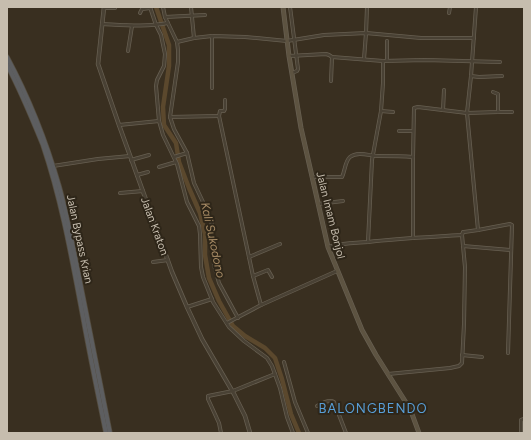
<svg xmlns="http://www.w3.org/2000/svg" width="531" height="440" font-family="Figtree,sans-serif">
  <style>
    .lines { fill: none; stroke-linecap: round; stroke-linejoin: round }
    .river { stroke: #5b482d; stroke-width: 4.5 }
    .minor-casing { stroke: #675f51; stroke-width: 4 }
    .tertiary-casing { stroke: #675f51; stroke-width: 4.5 }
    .secondary-casing { stroke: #675f51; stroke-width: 5 }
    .trunk-casing { stroke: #544c3e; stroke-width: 5.5 }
    .minor { stroke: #494134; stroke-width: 2.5 }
    .tertiary { stroke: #494134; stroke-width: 3 }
    .secondary { stroke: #5d5341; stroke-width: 3.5 }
    .trunk { stroke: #5d5e60; stroke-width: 4 }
    .labels { text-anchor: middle; stroke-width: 4; stroke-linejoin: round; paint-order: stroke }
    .street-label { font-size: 11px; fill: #c6bdae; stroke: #2e2619 }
    .water-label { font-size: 12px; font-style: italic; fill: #a78b65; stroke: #2e2619 }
    .quarter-label { font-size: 13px; letter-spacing: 1px; fill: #589ed7; stroke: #2e2619 }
  </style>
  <rect width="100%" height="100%" fill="#392f20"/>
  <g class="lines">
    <polyline class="river" points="156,7 169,45 169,66 163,107 164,125 176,143 179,162 189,188 200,213 205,234 205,255 209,278 219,301 233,326 245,336 265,348 275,358 282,379 291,414 299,433"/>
    <defs>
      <g id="minor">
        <polyline points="150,7 156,25 161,35 165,54 164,66 157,80 156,86 159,121 163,135 177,164 187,202 199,226 200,234 201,267 203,277 213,302 229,327 244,341 267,358 272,366 280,388 287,417 293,433"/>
        <polyline points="163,7 165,17 177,42 178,50 178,62 170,117 174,129 187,153 194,183 211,219 212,226 214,265 219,283 238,318"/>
        <polyline points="191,7 194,38"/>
        <polyline points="290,7 298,69 297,71 292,73"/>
        <polyline points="104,8 115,8"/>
        <polyline points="140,13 142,9 150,8"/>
        <polyline points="449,13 450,7"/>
        <polyline points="165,17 205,15"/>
        <path d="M102,24C124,25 147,27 168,23"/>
        <polyline points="212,36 212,88"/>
        <polyline points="387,41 387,60"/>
        <polyline points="177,42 194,38 212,36 245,37 287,41 324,35 366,33 421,38 474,38"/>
        <polyline points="128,51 132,26"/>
        <polyline points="289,56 326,54 329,55 332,57 383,61 425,60 500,62"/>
        <polyline points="364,59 366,33 367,7"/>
        <polyline points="471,76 479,77 502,76"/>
        <polyline points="331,81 332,57"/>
        <polyline points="225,100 225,109 224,111 220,111 219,116 253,276 261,305"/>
        <polyline points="443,110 444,90"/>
        <polyline points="381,111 393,112"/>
        <polyline points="498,112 512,112"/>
        <polyline points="170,117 219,116"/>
        <polyline points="119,125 159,121"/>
        <polyline points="399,131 413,131"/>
        <polyline points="174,157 187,153"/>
        <polyline points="131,160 149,155"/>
        <polyline points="53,166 98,159 130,156"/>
        <polyline points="159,167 176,162"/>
        <polyline points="137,175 148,172"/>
        <path d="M312,177H342C345,171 345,161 350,157C358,151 370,156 378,156C390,156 401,156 413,157"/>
        <polyline points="120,193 143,191"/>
        <polyline points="318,204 343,201"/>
        <polyline points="478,230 510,224 512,225 508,353"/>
        <polyline points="413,238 413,157 414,108 418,107 467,113 498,112 498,94 493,92"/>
        <polyline points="368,242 372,160 381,111 383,83 383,61"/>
        <polyline points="463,246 511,250"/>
        <path d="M328,247C341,243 355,243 368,242C399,238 431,237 462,235L463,232H464L478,230L467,113L471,76L476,7"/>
        <polyline points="249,257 280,244"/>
        <polyline points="153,262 168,260"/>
        <polyline points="253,276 268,270 272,277"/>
        <polyline points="187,307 212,299"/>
        <polyline points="227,323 261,305 337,271"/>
        <polyline points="462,355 482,357"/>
        <polyline points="284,362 295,402 308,433"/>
        <polyline points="388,374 450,368 459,366 462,363 464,324 465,267 462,235"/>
        <path d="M317,406C322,403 329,399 334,402L346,433"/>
        <polyline points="221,433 219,423 208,399 208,396 233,391 275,374"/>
        <polyline points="521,433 521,420 524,419"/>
      </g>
      <polyline id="tertiary" points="104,7 98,64 119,125 172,272 187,307 202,339 234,394 245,416 250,433"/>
      <polyline id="secondary" points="283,7 289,56 301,128 328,247 362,330 376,355 405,401 412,414 419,433"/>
      <g id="trunk">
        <path d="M7,57C29,98 46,141 59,186C67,214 72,243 78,272C89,326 99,379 110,433"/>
        <path d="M7,65C21,91 32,118 43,145C62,201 72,259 83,317C90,356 98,394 106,433"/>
      </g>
    </defs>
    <use href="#minor" class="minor-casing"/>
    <use href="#tertiary" class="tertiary-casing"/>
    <use href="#secondary" class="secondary-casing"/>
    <use href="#trunk" class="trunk-casing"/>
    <use href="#minor" class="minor"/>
    <use href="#tertiary" class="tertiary"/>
    <use href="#secondary" class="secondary"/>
    <use href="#trunk" class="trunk"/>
  </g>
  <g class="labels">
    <g class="street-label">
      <text transform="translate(331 215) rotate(76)" y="4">Jalan Imam Bonjol</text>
      <text transform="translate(155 226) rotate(70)" y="4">Jalan Kraton</text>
      <text transform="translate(80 239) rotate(78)" y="4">Jalan Bypass Krian</text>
    </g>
    <g class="water-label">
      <text transform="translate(213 240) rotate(78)" y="4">Kali Sukodono</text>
    </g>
    <g class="quarter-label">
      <text x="373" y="413">BALONGBENDO</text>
    </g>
  </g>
  <rect width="531" height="440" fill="none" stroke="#c6bdae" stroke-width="16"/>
</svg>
